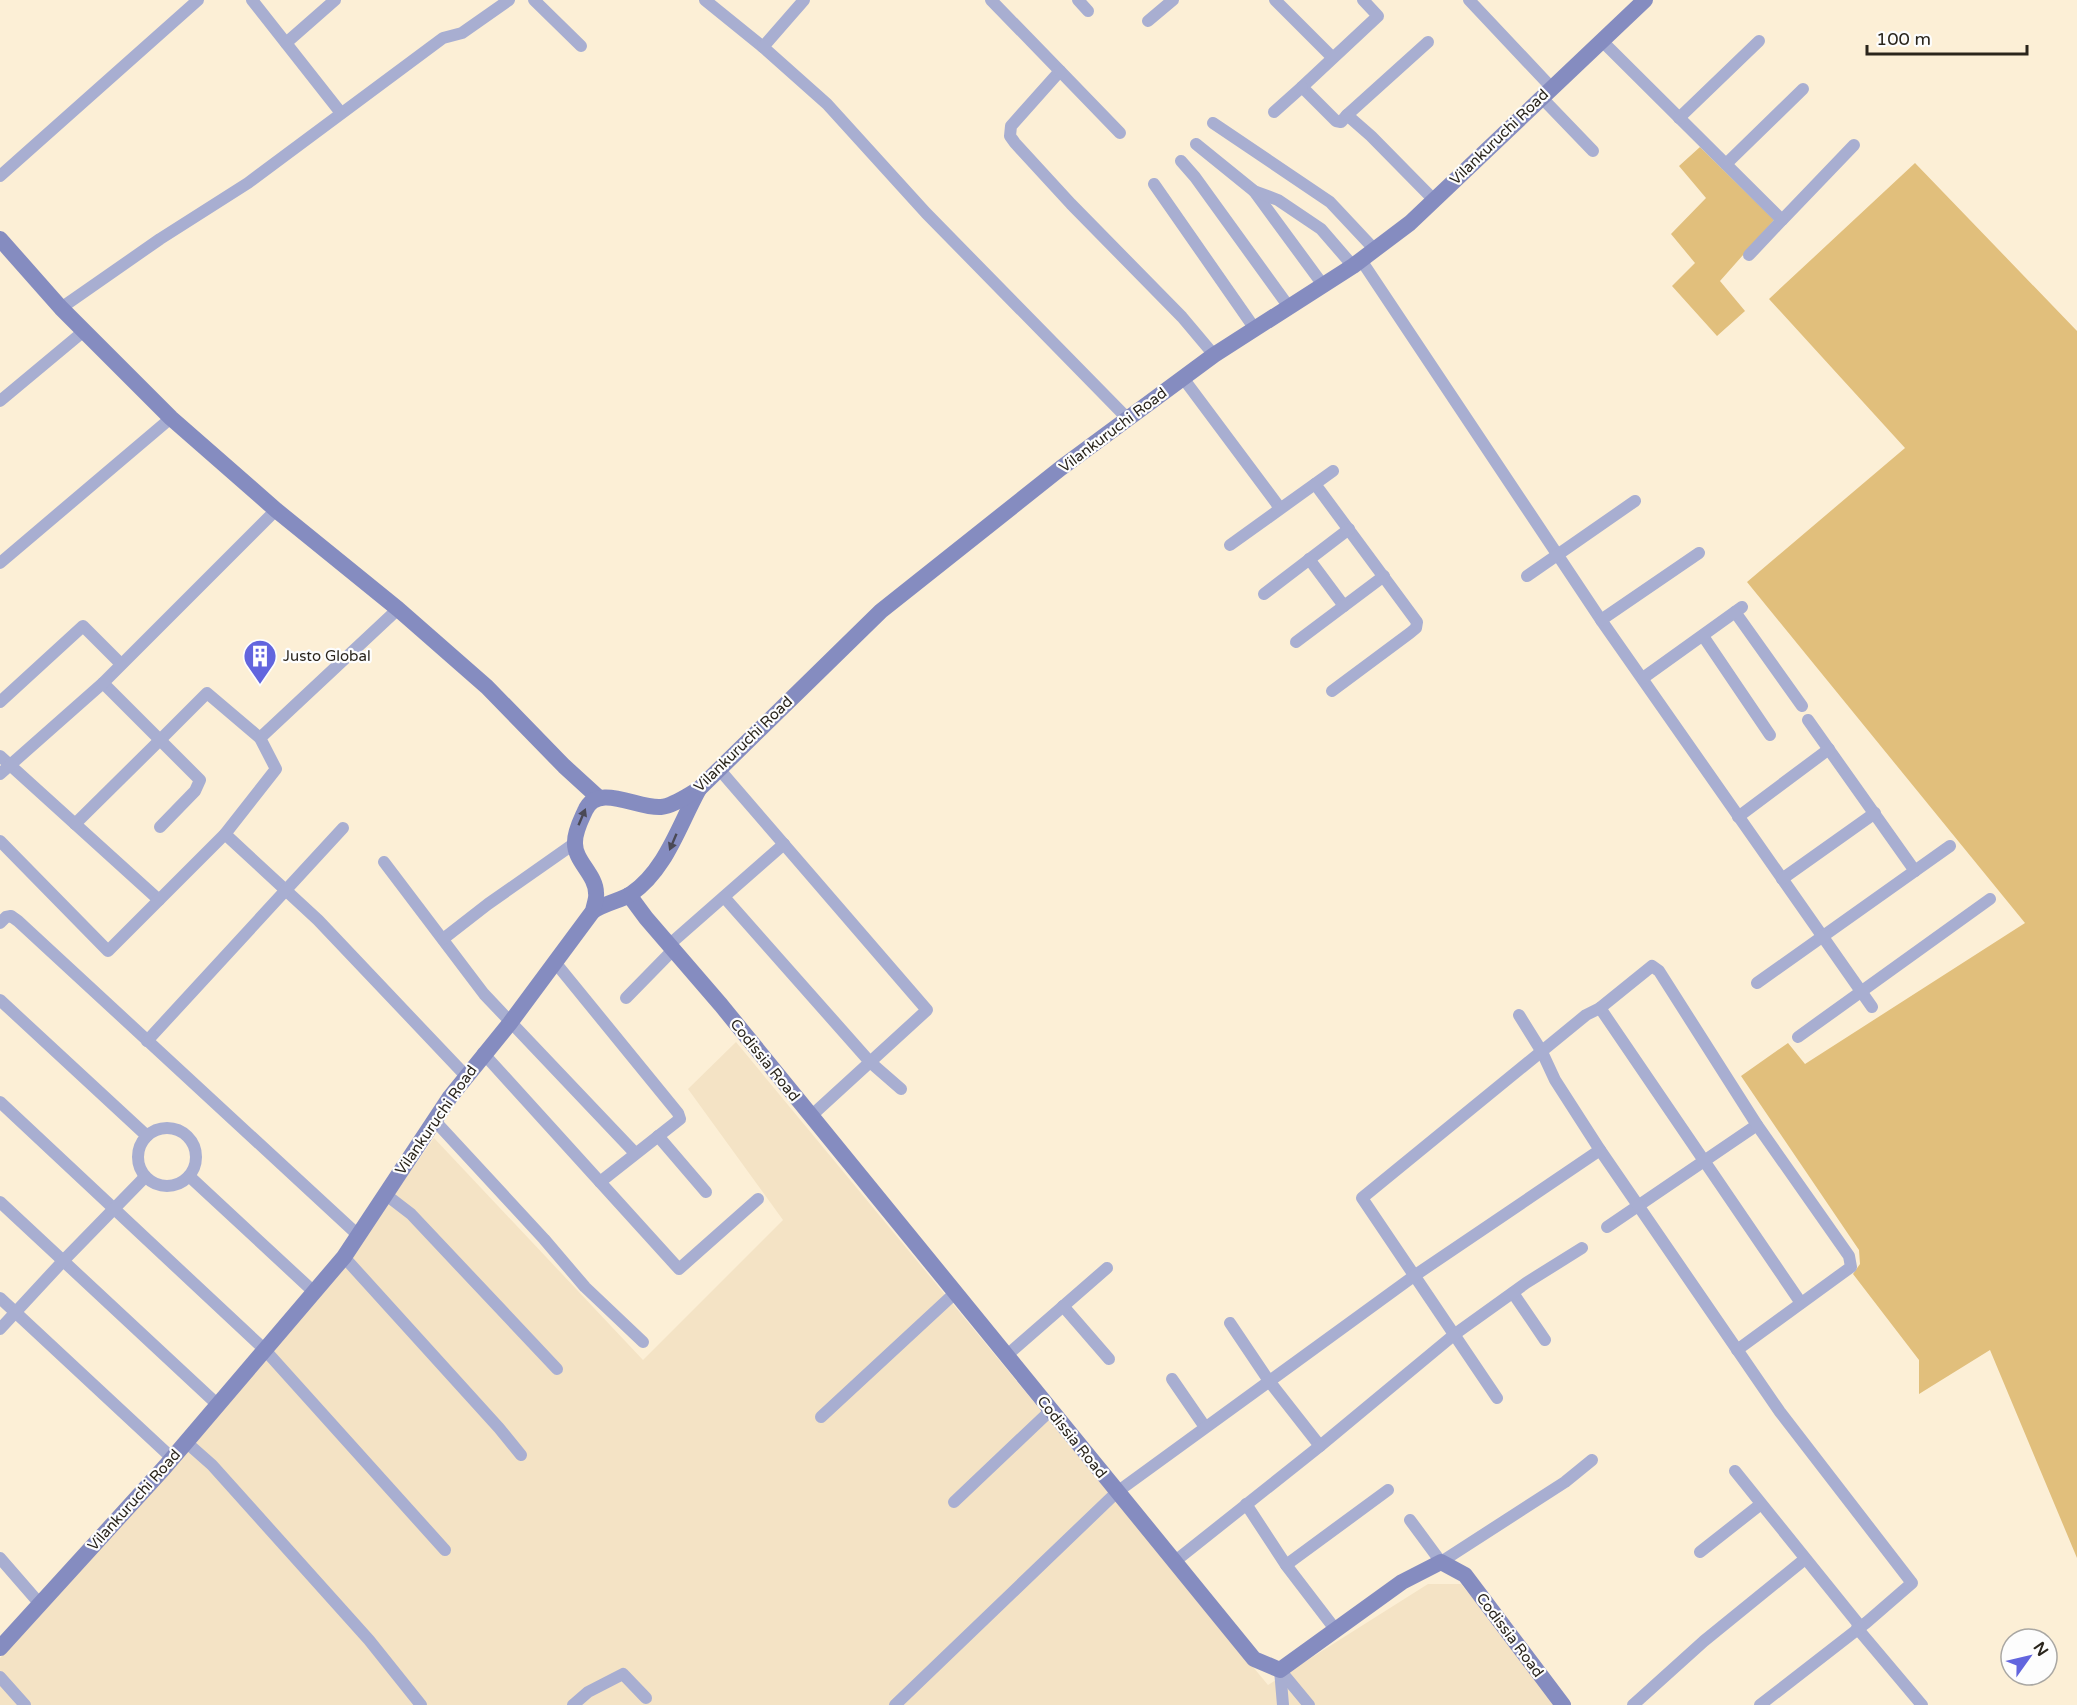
<svg xmlns="http://www.w3.org/2000/svg" width="2077" height="1705" font-family="'Varela Round',sans-serif">
  <style>
    .built { fill: #f4e3c5 }
    .green { fill: #e1bf7c }
    .lines { fill: none; stroke-linecap: round; stroke-linejoin: round }
    .street { stroke: #a8aed1; stroke-width: 12 }
    .secondary { stroke: #858cc0; stroke-width: 16 }
    .oneway { fill: #4a4955 }
    .labels { text-anchor: middle; stroke-width: 4.5; stroke-linejoin: round; paint-order: stroke }
    .street-label { font-size: 15px; fill: #2a251c; stroke: #fdfdfd }
    .poi-label { font-size: 15px; fill: #2a251c; stroke: #fdfdfd; text-anchor: start }
  </style>
  <rect width="100%" height="100%" fill="#fcefd6"/>
  <polygon class="built" points="736,1042 1268,1685 1428,1584 1461,1584 1560,1705 0,1705 0,1658 338,1274 434,1138 643,1360 783,1220 688,1089"/>
  <g class="green">
    <polygon points="1700,147 1774,220 1720,281 1745,311 1717,336 1672,286 1695,263 1671,234 1706,198 1679,166"/>
    <polygon points="1915,163 2077,331 2077,1558 1990,1350 1919,1394 1919,1360 1853,1274 1860,1264 1859,1250 1741,1076 1788,1043 1805,1064 2025,923 1747,582 1905,448 1769,299"/>
  </g>
  <g class="lines">
    <g class="street">
      <polyline points="252,0 341,113"/>
      <polyline points="534,0 581,46"/>
      <polyline points="705,0 763,47"/>
      <polyline points="804,0 763,47 827,104 926,213 1128,419"/>
      <polyline points="991,0 1060,71 1011,126 1010,136 1015,143 1071,204 1182,317 1214,355"/>
      <polyline points="1078,0 1088,11"/>
      <polyline points="1275,0 1332,57"/>
      <polyline points="1363,0 1378,16 1302,87 1336,121 1341,122 1347,115 1371,136 1434,200"/>
      <polyline points="1469,0 1551,87"/>
      <polyline points="1148,21 1173,0"/>
      <polyline points="1602,41 1782,220 1854,145"/>
      <polyline points="286,43 335,0"/>
      <polyline points="1060,71 1120,133"/>
      <polyline points="1541,97 1593,151"/>
      <polyline points="1274,112 1302,87"/>
      <polyline points="1347,115 1428,42"/>
      <polyline points="1679,118 1759,41"/>
      <polyline points="1213,123 1330,202 1375,250"/>
      <polyline points="1196,144 1254,191 1323,285"/>
      <polyline points="1181,161 1195,177 1289,307"/>
      <polyline points="1726,164 1803,89"/>
      <polyline points="0,176 198,0"/>
      <polyline points="1154,184 1255,329"/>
      <polyline points="1254,191 1278,200 1321,229 1353,266"/>
      <polyline points="1749,255 1782,220"/>
      <polyline points="1361,260 1601,620 1872,1007"/>
      <polyline points="61,308 160,239 248,183 443,38 462,33 509,0"/>
      <polyline points="1183,378 1280,508"/>
      <polyline points="0,401 84,331"/>
      <polyline points="1315,484 1417,622 1416,628 1410,633 1332,691"/>
      <polyline points="1230,545 1333,471"/>
      <polyline points="1309,559 1344,606"/>
      <polyline points="0,563 171,418"/>
      <polyline points="1527,576 1635,501"/>
      <polyline points="1264,594 1349,529"/>
      <polyline points="1735,612 1802,706"/>
      <polyline points="1601,620 1699,553"/>
      <polyline points="1703,636 1770,735"/>
      <polyline points="1296,642 1384,576"/>
      <polyline points="1643,678 1742,607"/>
      <polyline points="103,683 160,740 207,693 260,738"/>
      <polyline points="0,702 83,626 121,664"/>
      <polyline points="1808,720 1915,871"/>
      <polyline points="0,756 159,900"/>
      <polyline points="719,769 927,1010 811,1116"/>
      <polyline points="0,774 103,683 276,510"/>
      <polyline points="1738,817 1829,749"/>
      <polyline points="75,824 160,740 200,780 195,791 160,827"/>
      <polyline points="225,834 318,920 466,1076"/>
      <polyline points="0,841 108,951 225,834 276,769 260,738 398,609"/>
      <polyline points="384,862 484,994 635,1153"/>
      <polyline points="1782,879 1875,813"/>
      <polyline points="724,897 870,1062 901,1089"/>
      <polyline points="0,923 6,917 11,916 18,921 358,1235"/>
      <polyline points="443,939 488,904 575,843"/>
      <polyline points="670,944 784,844"/>
      <polyline points="554,961 678,1113 680,1119 600,1182"/>
      <polyline points="1757,983 1950,846"/>
      <polyline points="626,998 674,949"/>
      <polyline points="0,1000 147,1136"/>
      <polyline points="1600,1008 1801,1303"/>
      <polyline points="1519,1015 1542,1052 1555,1080 1600,1150"/>
      <polyline points="1798,1037 1990,899"/>
      <polyline points="147,1041 343,828"/>
      <polyline points="483,1053 679,1269 758,1199"/>
      <polyline points="0,1102 265,1350 445,1550"/>
      <polyline points="435,1121 544,1239 585,1287 643,1342"/>
      <circle cx="167" cy="1157" r="29"/>
      <polyline points="658,1136 706,1192"/>
      <polyline points="189,1176 314,1292"/>
      <polyline points="385,1194 411,1214 557,1369"/>
      <polyline points="0,1202 218,1405"/>
      <polyline points="1607,1227 1757,1125"/>
      <polyline points="344,1257 499,1428 521,1455"/>
      <polyline points="1513,1293 1545,1340"/>
      <polyline points="0,1298 172,1458"/>
      <polyline points="1063,1306 1109,1359"/>
      <polyline points="1230,1323 1269,1381 1320,1446"/>
      <polyline points="0,1329 63,1261 145,1177"/>
      <polyline points="1006,1356 1107,1268"/>
      <polyline points="1172,1379 1205,1427"/>
      <polyline points="1497,1398 1362,1198 1586,1015 1600,1008 1652,966 1659,971 1757,1125 1849,1256 1851,1267 1737,1350"/>
      <polyline points="821,1417 955,1293"/>
      <polyline points="186,1442 212,1465 369,1640 421,1705"/>
      <polyline points="1735,1471 1860,1626"/>
      <polyline points="954,1502 1050,1411"/>
      <polyline points="1246,1504 1286,1565 1335,1629"/>
      <polyline points="1410,1520 1441,1562 1565,1482 1592,1460"/>
      <polyline points="1700,1552 1761,1504"/>
      <polyline points="0,1558 40,1604"/>
      <polyline points="1174,1562 1320,1446 1455,1334 1526,1283 1582,1248"/>
      <polyline points="1286,1565 1388,1490"/>
      <polyline points="1857,1628 1922,1705"/>
      <polyline points="1280,1670 1309,1705"/>
      <polyline points="1280,1670 1283,1705"/>
      <polyline points="0,1677 25,1705"/>
      <polyline points="573,1705 588,1692 623,1674 646,1698"/>
      <polyline points="895,1705 1117,1492 1414,1276 1600,1150 1780,1412 1912,1583 1867,1622 1760,1705"/>
      <polyline points="1633,1705 1704,1641 1805,1559"/>
    </g>
    <g class="secondary">
      <polyline points="0,239 61,308 171,418 276,510 398,609 487,687 564,766 599,798"/>
      <polyline points="629,895 646,918 721,1005 1254,1659 1280,1670 1402,1582 1441,1562 1465,1575 1563,1705"/>
      <path d="M593,911C605,903 622,900 631,894C666,870 679,825 699,789"/>
      <path d="M0,1648L164,1468L344,1257L450,1097L510,1023L593,911C594,905 597,898 596,893C596,874 574,861 575,842C575,831 581,820 585,811C597,782 638,809 661,807C673,806 688,795 699,789L881,611L1061,468L1214,355L1353,266L1410,223L1645,0"/>
    </g>
  </g>
  <defs><path id="oneway-solid" d="M-6-.8H1V-3.2L6.5 0L1 3.2V.8H-6Z" transform="scale(1.5)"/></defs>
  <g class="oneway">
    <use href="#oneway-solid" transform="translate(582 817) rotate(-67)"/>
    <use href="#oneway-solid" transform="translate(673 842) rotate(113)"/>
  </g>
  <defs>
    <symbol id="building-pin" viewBox="-11 -11 22 30"><path d="M0 17L-7.5 6A9.5 9.5 0 1 1 7.5 6Z" fill="#6265de" stroke="#fdfdfd"/><path d="M-4-6H4V6H1V3H-1V6H-4ZM-2.5-4.3h1.7v1.8h-1.7ZM.8-4.3h1.7v1.8H.8ZM-2.5-1h1.7V.8h-1.7ZM.8-1h1.7V.8H.8Z" fill="#fff"/></symbol>
  </defs>
  <g fill-rule="evenodd">
    <use href="#building-pin" x="241" y="637" width="38" height="52"/>
  </g>
  <g class="labels">
    <g class="street-label">
      <text transform="translate(1499 137) rotate(-44)" y="5">Vilankuruchi Road</text>
      <text transform="translate(1113 430) rotate(-37)" y="5">Vilankuruchi Road</text>
      <text transform="translate(743 744) rotate(-44)" y="5">Vilankuruchi Road</text>
      <text transform="translate(765 1060) rotate(51)" y="5">Codissia Road</text>
      <text transform="translate(436 1120) rotate(-55)" y="5">Vilankuruchi Road</text>
      <text transform="translate(1072 1437) rotate(51)" y="5">Codissia Road</text>
      <text transform="translate(134 1500) rotate(-48)" y="5">Vilankuruchi Road</text>
      <text transform="translate(1510 1635) rotate(53)" y="5">Codissia Road</text>
    </g>
    <g class="poi-label">
      <text x="283" y="661">Justo Global</text>
    </g>
  </g>
  <g transform="translate(2029 1657) rotate(56)"><circle r="28" fill="#fdfdfd" stroke="#a9a7a3" stroke-width="1.5"/>
  <path d="M0-4.5L10 22L0 15L-10 22Z" fill="#6265de"/>
  <text y="-9" font-size="16" font-weight="bold" text-anchor="middle" fill="#2a251c">N</text>
  </g>
  <path d="M1867 45v9h160v-9" fill="none" stroke="#2a251c" stroke-width="3"/>
  <text x="1876" y="45" font-size="18" fill="#2a251c" stroke="#fdfdfd" stroke-width="4.5" paint-order="stroke">100 m</text>
</svg>
